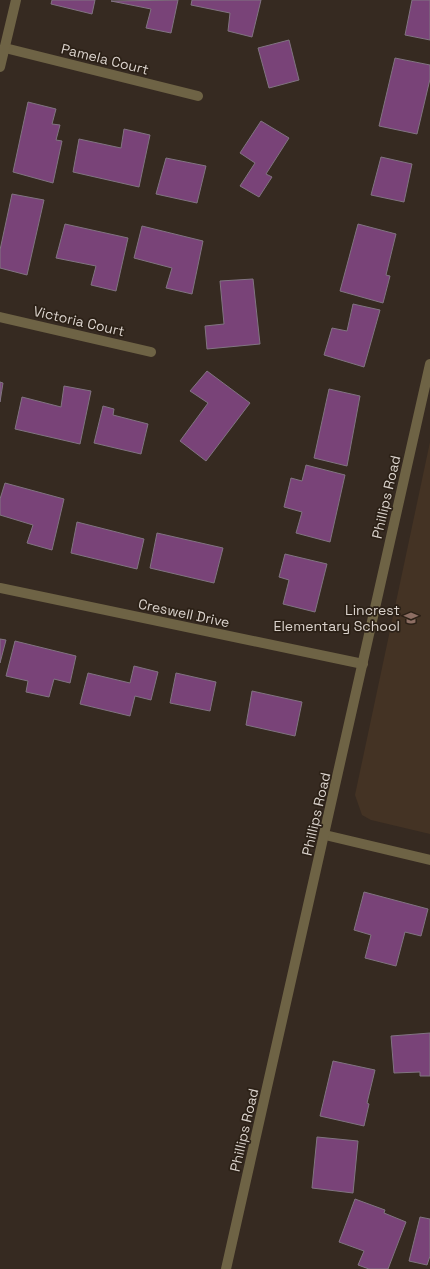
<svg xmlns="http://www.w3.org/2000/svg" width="430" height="1269" font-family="'Space Grotesk',sans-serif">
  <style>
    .built { fill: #443324 }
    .building { fill: #794378; stroke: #817481 }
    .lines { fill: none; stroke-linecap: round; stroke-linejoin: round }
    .minor { stroke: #6e6345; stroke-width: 10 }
    .labels { text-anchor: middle; stroke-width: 3.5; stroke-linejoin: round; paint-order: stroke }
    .street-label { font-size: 14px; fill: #dad2cc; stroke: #2c2117 }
    .poi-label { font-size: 14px; fill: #dad2cc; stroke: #2c2117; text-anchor: end }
  </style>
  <rect width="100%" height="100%" fill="#362a21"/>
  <polygon class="built" points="430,442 430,834 371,820 362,815 355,795"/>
  <g class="building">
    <polygon points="52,0 95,0 92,14 51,4"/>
    <polygon points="178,0 171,33 146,28 151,9 111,1"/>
    <polygon points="192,0 261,0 252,37 228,31 230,13 191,5"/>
    <polygon points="412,0 430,0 430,40 405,35"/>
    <polygon points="289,40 299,80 269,88 258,48"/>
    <polygon points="395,58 430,65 430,79 417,134 379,126"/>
    <polygon points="28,102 56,109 52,124 60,125 56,140 62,141 53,183 13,172"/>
    <polygon points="261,121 289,138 266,174 272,177 259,197 240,186 255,163 240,153"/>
    <polygon points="124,129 150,135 139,187 73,172 79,139 121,148"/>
    <polygon points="381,157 412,164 404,202 371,195"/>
    <polygon points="166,158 206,166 197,203 156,194"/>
    <polygon points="12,194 44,200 27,275 0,268 0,250"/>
    <polygon points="65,224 128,238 116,291 91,285 96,266 56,258"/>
    <polygon points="358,224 396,234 386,275 390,276 383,303 340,291"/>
    <polygon points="142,226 203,241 192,294 166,288 172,268 134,258"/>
    <polygon points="253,279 260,344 207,349 205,326 224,324 220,281"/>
    <polygon points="353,304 380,310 364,367 324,355 332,328 347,331"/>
    <polygon points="207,371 250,403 206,461 180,441 208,403 190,391"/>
    <polygon points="0,382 3,383 0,402"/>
    <polygon points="64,386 91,391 80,444 15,429 22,397 61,407"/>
    <polygon points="329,389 360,396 347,466 314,458"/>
    <polygon points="103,406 114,409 113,415 148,424 141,454 94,443"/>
    <polygon points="306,465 345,475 330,542 296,533 302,512 284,507 291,478 302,481"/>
    <polygon points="5,483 64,499 52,550 27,543 33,525 0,515 0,499"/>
    <polygon points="77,522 144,539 137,569 71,553"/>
    <polygon points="157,533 223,548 214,583 150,568"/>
    <polygon points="285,554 327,564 315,612 283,604 289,580 279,577"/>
    <polygon points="0,639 6,640 0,663"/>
    <polygon points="15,641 76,656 70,683 54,679 49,697 26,692 28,681 6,676"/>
    <polygon points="134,666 158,672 151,700 135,696 130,716 80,704 88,673 130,683"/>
    <polygon points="176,673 216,682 210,711 170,703"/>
    <polygon points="252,691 302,702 295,736 246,725"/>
    <polygon points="364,892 428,909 421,936 405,932 396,966 365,958 371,935 354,930"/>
    <polygon points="430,1033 430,1076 420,1076 420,1072 394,1073 391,1036"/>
    <polygon points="333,1061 375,1070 367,1103 369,1104 364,1126 320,1116"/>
    <polygon points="317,1137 358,1141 353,1193 312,1188"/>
    <polygon points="355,1199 385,1210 384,1213 406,1222 388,1269 369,1269 358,1265 364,1251 339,1242"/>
    <polygon points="420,1217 430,1219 430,1256 427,1265 409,1261"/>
  </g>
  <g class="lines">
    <g class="minor">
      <polyline points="5,48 198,96"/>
      <polyline points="0,67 16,0"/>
      <polyline points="0,317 151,352"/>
      <polyline points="0,588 363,664"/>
      <polyline points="325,835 430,860"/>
      <polyline points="226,1269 430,364"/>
    </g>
  </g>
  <defs>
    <symbol id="school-bare" viewBox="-9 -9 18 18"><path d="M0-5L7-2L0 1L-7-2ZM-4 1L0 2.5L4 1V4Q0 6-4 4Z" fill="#8d6e63" stroke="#2c2117" stroke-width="2.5" paint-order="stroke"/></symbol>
  </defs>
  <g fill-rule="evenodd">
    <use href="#school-bare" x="401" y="608" width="20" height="20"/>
  </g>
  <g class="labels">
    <g class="street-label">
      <text transform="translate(105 59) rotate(14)" y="5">Pamela Court</text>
      <text transform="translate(79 321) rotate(13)" y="5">Victoria Court</text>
      <text transform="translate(386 497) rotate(-77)" y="5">Phillips Road</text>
      <text transform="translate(184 613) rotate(12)" y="5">Creswell Drive</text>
      <text transform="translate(316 814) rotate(-77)" y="5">Phillips Road</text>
      <text transform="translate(244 1130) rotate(-77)" y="5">Phillips Road</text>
    </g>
    <g class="poi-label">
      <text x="400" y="615">Lincrest<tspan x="400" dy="16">Elementary School</tspan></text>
    </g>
  </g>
</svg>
